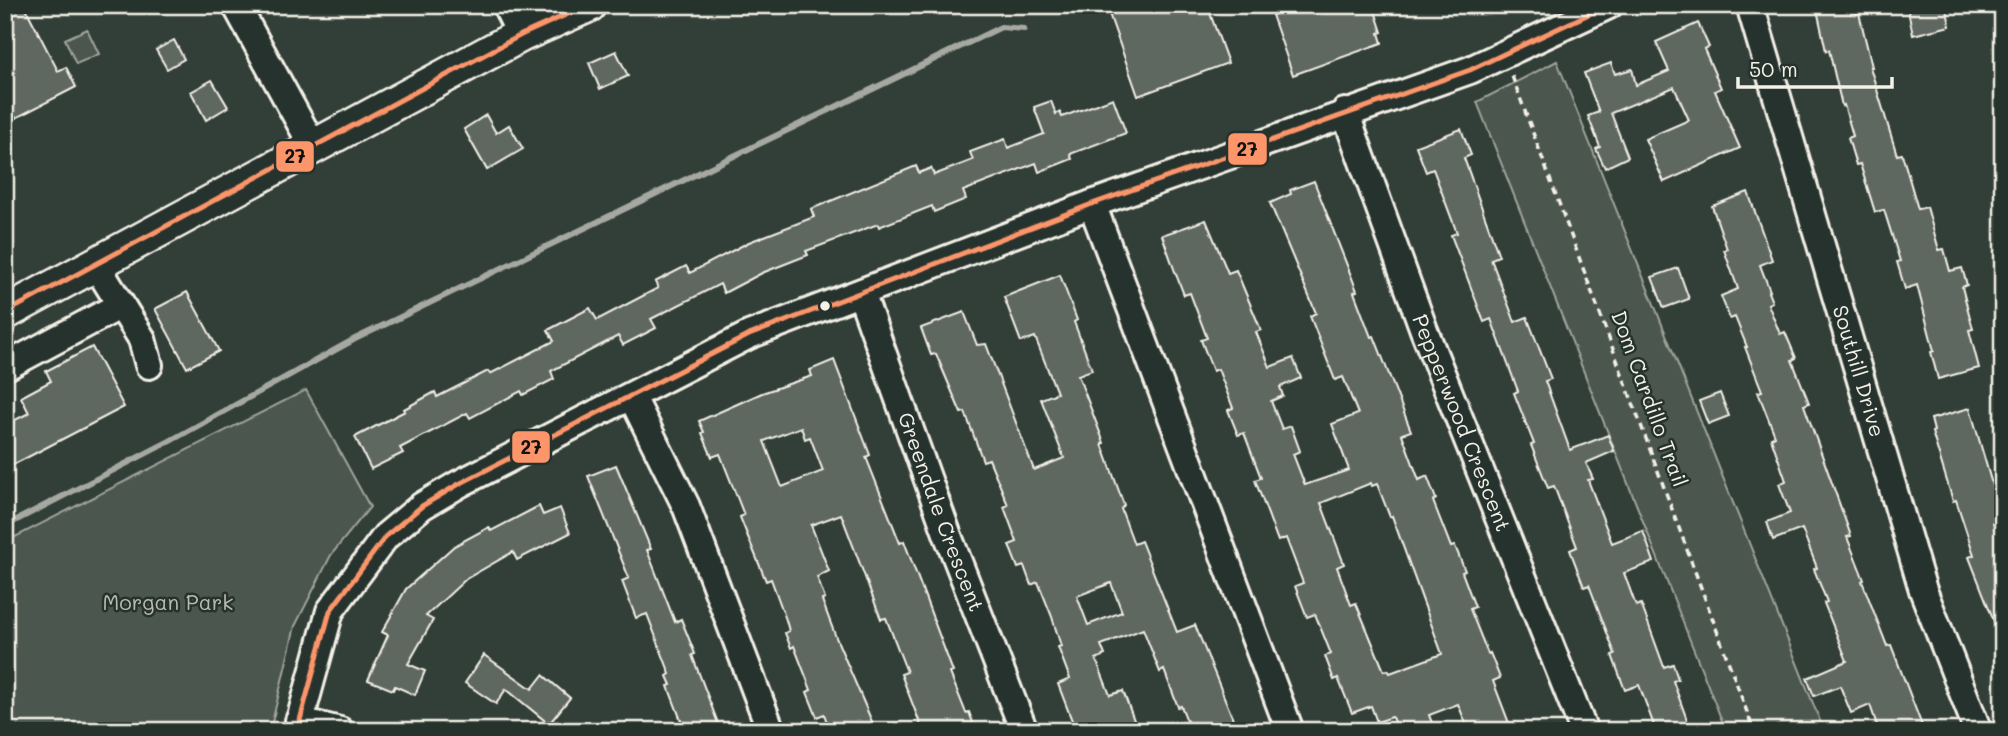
<svg xmlns="http://www.w3.org/2000/svg" width="2008" height="736" font-family="Mali,sans-serif">
  <style>
    .green { fill: #4c564f; stroke: #a0a49c; stroke-width: 2 }
    .lines { fill: none; stroke-linecap: round; stroke-linejoin: round }
    .stream { stroke: #a6a9a1; stroke-width: 6 }
    .building { fill: #5f6861; stroke: #f4f1e8; stroke-width: 2; fill-rule: evenodd }
    .minor-casing { stroke: #f4f1e8; stroke-width: 32 }
    .major-casing { stroke: #f4f1e8; stroke-width: 38 }
    .path { stroke: #f4f1e8; stroke-width: 3.5; stroke-dasharray: 7 5; stroke-linecap: butt }
    .minor { stroke: #26332d; stroke-width: 26 }
    .major { stroke: #26332d; stroke-width: 33 }
    .bus-1-casing { stroke: #26332d; stroke-width: 10 }
    .bus-1 { stroke: #fc956a; stroke-width: 5 }
    .bus-dot { fill: #f4f1e8; stroke: #26332d; stroke-width: 2.5 }
    .labels { text-anchor: middle; stroke-width: 5; stroke-linejoin: round; paint-order: stroke }
    .street-label { font-size: 21px; fill: #f4f1e8; stroke: #26332d }
    .park-label { font-size: 21px; fill: #b9bbb2; stroke: #26332d }
    .line-badge { stroke: #26332d; stroke-width: 2.5 }
    .pale-badge-label { font-size: 19px; text-anchor: middle; font-weight: bold; fill: #111 }
  </style>
  <rect width="100%" height="100%" fill="#323e38"/>
  <filter id="ink" filterUnits="userSpaceOnUse"><feTurbulence type="fractalNoise" baseFrequency=".0143" numOctaves="2"/><feDisplacementMap in="SourceGraphic" scale="14" xChannelSelector="R" yChannelSelector="G"/><feConvolveMatrix kernelMatrix="1 2 1 2 8 2 1 2 1" color-interpolation-filters="sRGB"/></filter>
  <g filter="url(#ink)">
    <g class="green">
      <polygon points="87,29 99,54 76,64 65,39"/>
      <polygon points="1557,61 1824,731 1726,731 1477,102"/>
      <polygon points="306,390 370,507 331,555 295,626 270,731 5,731 5,542"/>
    </g>
    <g class="lines">
      <polyline class="stream" points="5,526 170,441 355,339 1001,27 1024,29"/>
    </g>
    <g class="building">
      <polygon points="5,5 24,5 58,71 66,67 76,87 14,119 5,102"/>
      <polygon points="1106,5 1207,5 1228,63 1138,96"/>
      <polygon points="1272,5 1373,5 1382,32 1379,33 1382,43 1293,75 1272,15 1275,14"/>
      <polygon points="1816,5 1854,5 1855,14 1859,13 1872,67 1870,67 1897,155 1902,154 1918,209 1927,207 1939,250 1944,249 1950,271 1962,268 1967,285 1962,287 1973,329 1969,330 1979,368 1938,379 1931,352 1934,351 1917,285 1905,289 1897,262 1900,261 1884,210 1875,212 1860,164 1856,165 1848,138 1853,136 1844,105 1842,106 1829,50 1826,51"/>
      <polygon points="1907,5 1946,5 1950,26 1913,35"/>
      <polygon points="1698,23 1709,47 1704,49 1721,88 1715,91 1740,148 1664,182 1645,139 1689,120 1674,87 1611,113 1628,157 1605,168 1596,149 1600,147 1588,116 1599,112 1584,73 1611,63 1615,74 1632,69 1636,85 1669,71 1656,42"/>
      <polygon points="174,40 184,59 167,69 156,50"/>
      <polygon points="616,51 628,76 600,89 589,63"/>
      <polygon points="212,80 228,107 206,120 191,92"/>
      <polygon points="1113,98 1126,133 1070,154 1072,159 1039,172 1036,163 963,191 966,199 934,212 932,206 879,227 878,224 806,251 808,255 762,273 724,293 720,284 651,319 656,328 623,345 618,336 551,371 554,379 523,395 521,391 470,418 467,413 400,448 403,453 371,469 355,437 405,411 404,409 435,392 437,397 488,371 490,374 554,341 548,330 590,308 597,320 658,288 655,282 686,266 690,273 749,242 814,217 811,209 916,166 919,173 931,168 934,175 973,160 970,152 1005,139 1008,148 1044,134 1034,107 1051,101 1056,114 1060,112 1062,117"/>
      <polygon points="486,115 496,133 509,125 523,149 487,170 464,129"/>
      <polygon points="1461,129 1471,155 1464,158 1499,256 1491,259 1515,322 1527,317 1551,379 1545,381 1570,450 1608,435 1614,451 1586,463 1593,479 1588,480 1612,543 1643,531 1654,562 1624,573 1636,606 1641,604 1647,620 1664,667 1673,664 1678,679 1673,681 1691,731 1656,731 1639,685 1625,690 1612,655 1615,654 1589,585 1584,587 1570,550 1577,547 1554,486 1548,488 1531,445 1534,444 1514,393 1518,391 1491,319 1484,322 1451,235 1457,233 1433,169 1426,172 1416,146"/>
      <path d="M1314,181L1357,291L1354,292L1371,337L1374,336L1411,431L1402,434L1419,480L1427,476L1436,499L1433,501L1451,547L1455,546L1465,571L1462,572L1475,607L1470,609L1488,654L1490,653L1500,678L1493,681L1512,731H1469L1458,704L1429,715L1435,731H1397L1392,717L1377,722L1371,706L1352,713L1338,678L1334,680L1325,656L1331,654L1315,614L1307,617L1295,586L1303,583L1286,538L1278,541L1255,480L1261,478L1244,433L1238,435L1228,410L1233,408L1218,369L1213,371L1201,340L1207,338L1190,293L1184,295L1174,269L1162,235L1206,220L1228,273L1236,270L1261,330L1256,332L1270,367L1293,358L1301,378L1280,387L1283,396L1271,401L1282,429L1291,426L1300,451L1293,454L1305,485L1349,470L1332,424L1358,414L1343,377L1335,380L1310,316L1316,313L1270,203L1291,194L1290,190ZM1371,483L1372,486L1377,484L1390,517L1392,516L1442,654L1390,673L1388,670L1384,671L1356,603L1351,605L1337,567L1344,564L1321,503Z"/>
      <polygon points="1748,192 1772,260 1760,265 1770,291 1768,292 1772,302 1768,304 1780,334 1785,332 1796,358 1792,360 1809,403 1804,405 1851,536 1847,537 1864,580 1862,581 1887,646 1891,645 1924,731 1879,731 1870,705 1851,713 1840,686 1814,696 1807,678 1847,661 1824,603 1827,602 1814,569 1817,568 1802,529 1773,540 1767,522 1790,513 1779,484 1786,481 1771,438 1775,436 1758,392 1762,391 1745,347 1747,347 1735,317 1730,319 1721,296 1738,289 1724,250 1727,249 1712,206"/>
      <polygon points="1678,268 1689,299 1664,308 1652,277"/>
      <path d="M1060,275L1077,320L1074,322L1092,370L1078,375L1104,443L1102,444L1124,505L1121,509L1134,544L1141,541L1177,632L1195,625L1235,724L1230,726L1231,731H1191L1181,706L1178,707L1164,670L1160,672L1143,629L1101,645L1105,655L1096,659L1110,695L1123,691L1135,723L1130,725L1132,731H1076L1058,684L1070,679L1058,647L1061,646L1052,617L1038,582L1031,585L1024,566L1018,568L1009,545L1017,542L1004,507L1008,505L989,459L983,461L965,412L961,413L936,354L931,355L921,328L964,312L977,345L986,344L1034,470L1064,458L1041,399L1057,393L1035,337L1021,342L1004,297ZM1111,583L1122,612L1088,625L1077,596Z"/>
      <polygon points="187,292 219,351 187,368 155,309"/>
      <polygon points="92,347 124,407 5,469 5,425 29,413 21,397 51,381 46,371"/>
      <path d="M834,360L870,455L866,457L900,543L904,541L953,672L950,673L966,713L969,712L976,731H923L901,674L907,672L903,662L886,618L881,619L841,514L811,525L829,571L817,577L825,599L822,600L837,640L876,731H830L824,714L817,717L807,692L811,690L794,646L791,648L785,633L789,631L786,620L771,579L766,581L750,542L740,517L744,515L720,454L712,457L702,433L704,432L699,421L762,393L812,376L810,370ZM801,427L805,439L810,437L823,471L782,487L764,441Z"/>
      <polygon points="1720,393 1729,416 1708,424 1699,401"/>
      <polygon points="1970,408 2002,519 1993,522 1999,539 1996,540 2003,556 2001,639 1969,557 1974,555 1956,500 1953,501 1932,432 1934,431 1931,419"/>
      <polygon points="616,465 651,549 647,550 675,622 681,619 695,654 692,655 721,731 685,731 668,686 671,685 667,676 670,674 647,614 636,618 622,581 629,578 588,476"/>
      <polygon points="539,506 543,515 560,508 570,533 517,560 513,552 466,579 426,616 433,620 408,664 425,671 415,695 395,686 393,690 368,680 388,635 382,632 406,589 454,546 489,527 491,531"/>
      <polygon points="484,655 532,689 543,675 570,698 549,724 506,689 496,704 465,683"/>
    </g>
    <g class="lines">
      <defs>
        <g id="minor">
          <polyline points="236,5 314,148"/>
          <polyline points="506,5 521,35"/>
          <path id="s1" d="M1750,5L1923,590L1978,731"/>
          <path id="s2" d="M1345,112L1424,330L1584,731"/>
          <polyline points="1092,204 1290,731"/>
          <polyline points="96,265 142,339 149,365"/>
          <path id="s3" d="M861,293L948,536L1024,731"/>
          <polyline points="5,367 121,305"/>
          <polyline points="632,397 686,506 771,731"/>
          <polyline points="299,721 340,731"/>
          <polyline points="297,731 330,611 386,536 422,506 459,484 749,335 1092,204 1470,70 1609,5"/>
        </g>
        <polyline id="major" points="5,313 521,35 589,5"/>
      </defs>
      <use href="#minor" class="minor-casing"/>
      <use href="#major" class="major-casing"/>
      <polyline class="path" points="1512,76 1754,731"/>
      <use href="#minor" class="minor"/>
      <use href="#major" class="major"/>
      <defs>
        <g id="bus-1">
          <polyline points="5,313 521,35 588,5"/>
          <polyline points="297,731 330,611 386,536 422,506 459,484 749,335 1092,204 1470,70 1608,5"/>
        </g>
      </defs>
      <use href="#bus-1" class="bus-1-casing"/>
      <use href="#bus-1" class="bus-1"/>
    </g>
  </g>
  <circle class="bus-dot" cx="825" cy="306" r="6"/>
  <g class="labels">
    <g class="street-label">
      <text dy="7" stroke="none"><textPath href="#s1" startOffset="382">Southill Drive</textPath></text>
      <text transform="translate(1649 399) rotate(70)" y="7">Dom Cardillo Trail</text>
      <text dy="7" stroke="none"><textPath href="#s2" startOffset="332">Pepperwood Crescent</textPath></text>
      <text dy="7" stroke="none"><textPath href="#s3" startOffset="233">Greendale Crescent</textPath></text>
    </g>
    <g class="park-label">
      <text x="168" y="610">Morgan Park</text>
    </g>
  </g>
  <g class="line-badge">
    <rect x="1227" y="132" width="41" height="34" rx="7" fill="#fc956a"/>
    <rect x="275" y="140" width="40" height="33" rx="7" fill="#fc956a"/>
    <rect x="511" y="430" width="40" height="34" rx="7" fill="#fc956a"/>
  </g>
  <g class="pale-badge-label">
    <text x="1247" y="156">27</text>
    <text x="295" y="163">27</text>
    <text x="531" y="454">27</text>
  </g>
  <rect width="2008" height="736" fill="none" stroke="#26332d" stroke-width="28"/>
  <rect x="14" y="14" width="1980" height="708" fill="none" stroke="#f4f1e8" stroke-width="2.5" filter="url(#ink)"/>
  <path d="M1738 77v10h154v-10" fill="none" stroke="#f4f1e8" stroke-width="3.5"/>
  <text x="1749" y="77" font-size="21" fill="#f4f1e8" stroke="#26332d" stroke-width="5" paint-order="stroke">50 m</text>
</svg>
